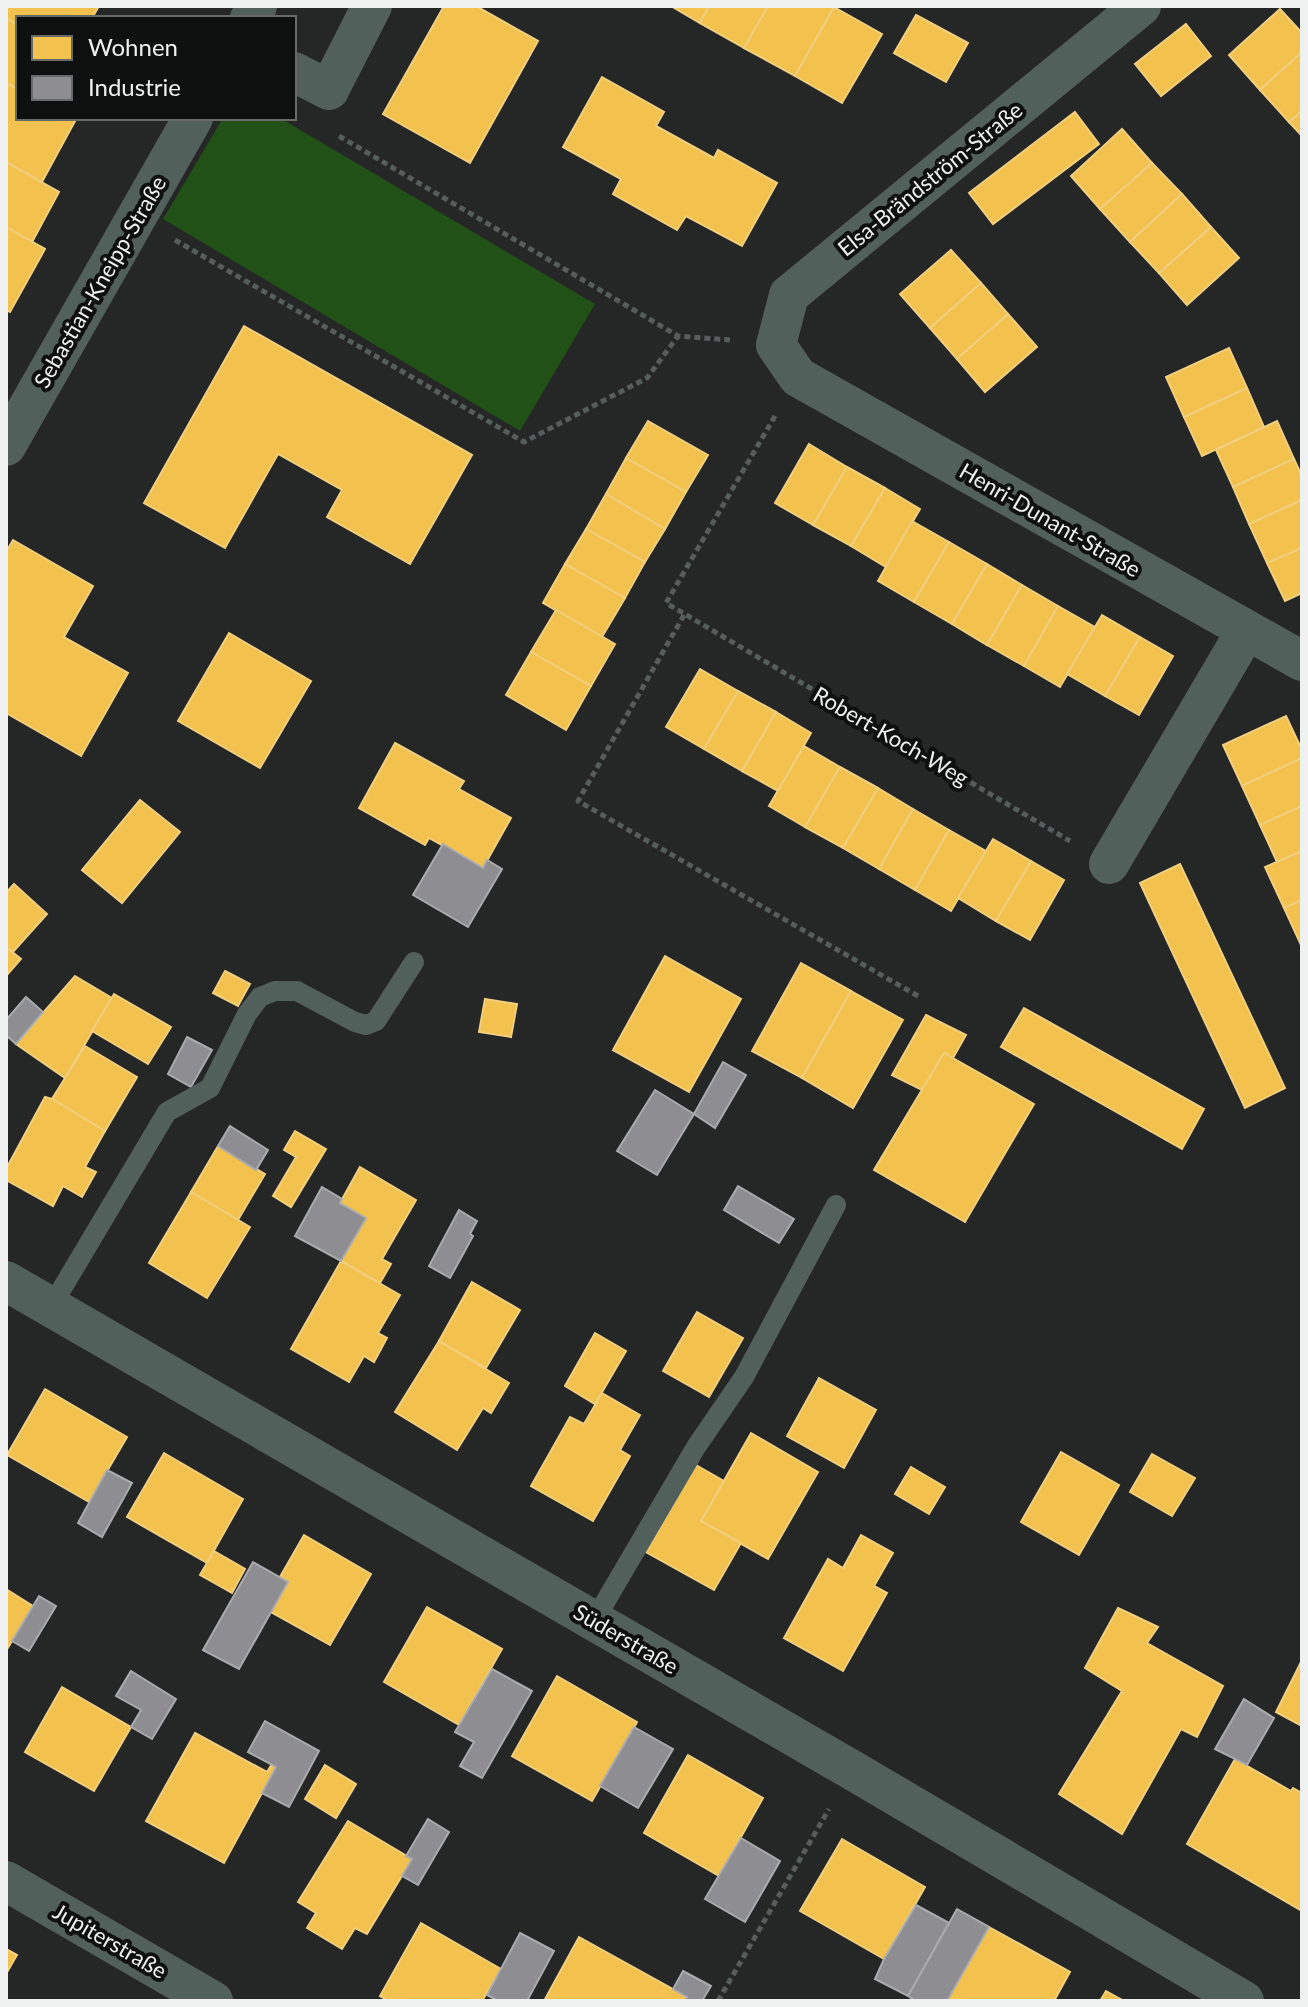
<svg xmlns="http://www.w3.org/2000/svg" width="1308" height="2007" font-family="Lato,sans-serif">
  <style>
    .green { fill: #225118 }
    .homes { fill: #f2c14e; stroke: #f1cf7f; stroke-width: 2 }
    .industry { fill: #8d8d92; stroke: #aaabae; stroke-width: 2 }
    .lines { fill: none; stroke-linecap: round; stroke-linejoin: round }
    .path { stroke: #555e5c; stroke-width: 5; stroke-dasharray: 6 4; stroke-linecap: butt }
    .service { stroke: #52605c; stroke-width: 20 }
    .minor { stroke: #52605c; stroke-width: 40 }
    .labels { text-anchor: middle; stroke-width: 8; stroke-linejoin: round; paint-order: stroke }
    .street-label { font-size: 22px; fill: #eff1f1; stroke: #0e0f0f }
  </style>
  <rect width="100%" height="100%" fill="#252626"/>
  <polygon class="green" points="223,118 280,118 595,304 520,431 163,219"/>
  <g class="homes">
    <polygon points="6,6 99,6 92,18 18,18 18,25 6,18"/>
    <polygon points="444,6 476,6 538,41 470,163 383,114"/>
    <polygon points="671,6 709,6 700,23"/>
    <polygon points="709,6 768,6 744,48 700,23"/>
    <polygon points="768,6 834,7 795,76 744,48"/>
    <polygon points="834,7 882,34 842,103 795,76"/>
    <polygon points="1280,9 1302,33 1302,52 1260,90 1229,55"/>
    <polygon points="916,15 968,43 946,82 894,53"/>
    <polygon points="6,18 18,25 18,89 6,83"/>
    <polygon points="1186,24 1211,56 1161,96 1135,64"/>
    <polygon points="1302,52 1302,111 1289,122 1260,90"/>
    <polygon points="602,77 664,112 656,126 714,158 718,150 777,183 742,246 686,216 677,230 613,194 621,179 563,147"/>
    <polygon points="6,83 18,89 18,118 70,118 75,121 42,182 6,162"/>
    <polygon points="1302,111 1302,136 1289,122"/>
    <polygon points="1075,112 1099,144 993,224 969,193"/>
    <polygon points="1122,129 1152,163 1100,209 1071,176"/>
    <polygon points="6,162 59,192 32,242 6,227"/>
    <polygon points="1152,163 1182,194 1130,242 1100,209"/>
    <polygon points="1182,194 1211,227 1159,273 1130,242"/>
    <polygon points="6,227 45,249 10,312 6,310"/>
    <polygon points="1211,227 1239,258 1187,305 1159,273"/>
    <polygon points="951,250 981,283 930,328 900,294"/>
    <polygon points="981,283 1008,314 957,359 930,328"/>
    <polygon points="1008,314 1037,347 985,392 957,359"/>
    <polygon points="244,326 472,455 410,564 327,517 342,490 278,454 225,548 144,503"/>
    <polygon points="1229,348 1247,388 1184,417 1166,377"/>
    <polygon points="1247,388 1264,427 1202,456 1184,417"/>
    <polygon points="648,421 708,455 686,492 626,458"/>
    <polygon points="1277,421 1294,459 1233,487 1216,450"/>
    <polygon points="809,444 847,467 813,525 775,503"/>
    <polygon points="626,458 686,492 665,529 606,494"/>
    <polygon points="1294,459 1302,476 1302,500 1249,524 1233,487"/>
    <polygon points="847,467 885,488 851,546 813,525"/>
    <polygon points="885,488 920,509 886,567 851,546"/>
    <polygon points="606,494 665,529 645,562 586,529"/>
    <polygon points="1302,500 1302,548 1267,563 1249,524"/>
    <polygon points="912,521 949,542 914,602 878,581"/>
    <polygon points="586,529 645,562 625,598 565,564"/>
    <polygon points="13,540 93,586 64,637 128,673 81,756 6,713 6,552"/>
    <polygon points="949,542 987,564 952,624 914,602"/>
    <polygon points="1302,548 1302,593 1285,601 1267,563"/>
    <polygon points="565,564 625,598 602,637 543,603"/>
    <polygon points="987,564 1022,585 987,645 952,624"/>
    <polygon points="1022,585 1058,606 1024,666 987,645"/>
    <polygon points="1058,606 1095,627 1060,687 1024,666"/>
    <polygon points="556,610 615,644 591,686 531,652"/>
    <polygon points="1102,615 1140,637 1105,696 1067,674"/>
    <polygon points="229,633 311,681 260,768 178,721"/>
    <polygon points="1140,637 1173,656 1139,715 1105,696"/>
    <polygon points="531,652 591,686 566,730 506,695"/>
    <polygon points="700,669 738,691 704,749 666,727"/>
    <polygon points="738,691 776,712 742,771 704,749"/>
    <polygon points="776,712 811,733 778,791 742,771"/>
    <polygon points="1286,716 1302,750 1302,758 1242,786 1223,745"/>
    <polygon points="395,743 464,781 459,789 511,818 483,868 429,838 425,845 359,808"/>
    <polygon points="804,746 840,767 805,827 769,806"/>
    <polygon points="1302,758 1302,806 1260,825 1242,786"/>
    <polygon points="840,767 878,788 843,848 805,827"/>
    <polygon points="878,788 913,809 879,869 843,848"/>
    <polygon points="140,800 180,832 122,903 82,870"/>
    <polygon points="1302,806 1302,851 1277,862 1260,825"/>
    <polygon points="913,809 949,830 915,890 879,869"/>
    <polygon points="949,830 986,851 951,911 915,890"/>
    <polygon points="993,839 1031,861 996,921 958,898"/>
    <polygon points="1302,851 1302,900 1284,908 1265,867"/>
    <polygon points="1031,861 1064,880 1030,940 996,921"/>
    <polygon points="1180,864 1285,1088 1245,1108 1140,883"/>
    <polygon points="14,884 47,914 12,953 6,947 6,893"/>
    <polygon points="1302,900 1302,945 1301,945 1284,908"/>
    <polygon points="6,947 21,959 6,976"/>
    <polygon points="665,956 741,999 689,1092 613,1050"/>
    <polygon points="801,963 851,991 802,1078 752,1051"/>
    <polygon points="225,971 250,984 238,1006 213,993"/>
    <polygon points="75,976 112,998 65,1078 16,1044"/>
    <polygon points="851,991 903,1020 853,1108 802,1078"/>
    <polygon points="114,994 171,1027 148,1064 92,1031"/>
    <polygon points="485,999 517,1004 511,1037 479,1032"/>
    <polygon points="1024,1008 1204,1109 1182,1149 1001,1047"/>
    <polygon points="926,1015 966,1035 953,1058 944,1053 922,1090 892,1075"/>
    <polygon points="85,1046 137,1077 105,1131 52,1099"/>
    <polygon points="944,1053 1034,1104 965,1222 874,1170"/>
    <polygon points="45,1097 52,1099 105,1131 85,1167 96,1172 82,1197 63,1186 53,1206 6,1180 6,1169"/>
    <polygon points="295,1131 326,1149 291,1207 273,1196 296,1157 284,1150"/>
    <polygon points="218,1146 265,1174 238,1220 191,1192"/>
    <polygon points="360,1167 416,1200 382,1259 391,1264 380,1283 341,1261 366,1218 340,1203"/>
    <polygon points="191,1192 250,1227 207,1298 149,1263"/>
    <polygon points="341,1261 400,1295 378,1333 387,1338 374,1362 364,1356 349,1382 291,1349"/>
    <polygon points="472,1282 520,1310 486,1368 439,1341"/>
    <polygon points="697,1312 743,1338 709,1397 663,1371"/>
    <polygon points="595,1333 626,1351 595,1404 565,1386"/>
    <polygon points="439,1341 509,1383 491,1413 483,1408 457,1450 395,1412"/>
    <polygon points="819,1378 876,1410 844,1468 787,1436"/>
    <polygon points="45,1389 127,1437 89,1502 7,1455"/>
    <polygon points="602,1393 640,1415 620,1450 630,1456 593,1521 531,1486 570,1417 584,1424"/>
    <polygon points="751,1433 818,1472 768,1559 701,1521"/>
    <polygon points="1061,1452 1119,1485 1079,1555 1021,1522"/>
    <polygon points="164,1453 243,1499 207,1563 127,1517"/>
    <polygon points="1152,1454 1195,1478 1172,1516 1130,1492"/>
    <polygon points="696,1465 724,1481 701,1521 741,1543 714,1590 646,1552"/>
    <polygon points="911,1467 945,1487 929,1514 895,1494"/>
    <polygon points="304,1535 371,1574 330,1645 271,1612 288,1582 280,1577"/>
    <polygon points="861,1535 893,1553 874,1586 887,1593 843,1671 784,1638 828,1559 843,1568"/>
    <polygon points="214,1551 245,1569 232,1593 200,1575"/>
    <polygon points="6,1589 33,1606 6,1651"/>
    <polygon points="427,1607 502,1649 459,1725 384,1682"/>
    <polygon points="1118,1608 1158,1627 1147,1643 1223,1686 1197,1737 1181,1729 1122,1834 1059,1794 1122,1691 1085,1668"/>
    <polygon points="1302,1660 1302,1726 1276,1712"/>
    <polygon points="557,1676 637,1722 592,1801 512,1756"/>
    <polygon points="62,1687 131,1727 94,1791 25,1752"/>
    <polygon points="195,1733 267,1772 272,1764 276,1767 224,1863 146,1821"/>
    <polygon points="688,1755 763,1798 719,1876 644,1833"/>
    <polygon points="1235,1759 1291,1791 1293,1788 1302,1793 1302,1911 1187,1844"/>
    <polygon points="325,1765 356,1784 336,1818 305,1799"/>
    <polygon points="348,1821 412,1859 367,1934 355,1928 342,1949 307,1928 316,1913 298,1902"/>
    <polygon points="842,1839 925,1887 884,1959 800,1911"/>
    <polygon points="421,1923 501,1969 482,2001 389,2001 380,1996"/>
    <polygon points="989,1927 1070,1972 1054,2001 947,2001"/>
    <polygon points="579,1937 687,1997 685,2001 544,2001"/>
    <polygon points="6,1949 17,1955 6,1974"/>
    <polygon points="1106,1991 1124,2001 1100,2001"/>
  </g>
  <g class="industry">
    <polygon points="443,844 483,868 487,860 502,869 468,927 413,895"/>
    <polygon points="26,997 43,1012 16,1044 6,1035 6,1020"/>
    <polygon points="187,1037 212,1050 191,1087 168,1074"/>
    <polygon points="723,1062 746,1075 715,1128 694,1114"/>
    <polygon points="655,1090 694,1114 657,1175 617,1151"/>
    <polygon points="230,1126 268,1150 256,1170 218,1146"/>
    <polygon points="738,1186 794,1219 779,1243 724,1210"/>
    <polygon points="322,1187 342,1199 340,1203 366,1218 341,1261 295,1236"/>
    <polygon points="459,1210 477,1221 470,1234 473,1236 450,1278 429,1266"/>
    <polygon points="107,1470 132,1483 102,1537 78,1523"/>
    <polygon points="253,1562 288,1582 239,1669 203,1650"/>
    <polygon points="39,1596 56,1606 29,1651 12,1641"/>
    <polygon points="492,1669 532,1691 482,1778 460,1766 474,1742 455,1732"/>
    <polygon points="131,1671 176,1699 152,1739 131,1727 141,1710 116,1696"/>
    <polygon points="1244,1699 1274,1718 1247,1765 1215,1749"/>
    <polygon points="265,1721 319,1751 289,1807 262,1793 276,1767 248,1752"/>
    <polygon points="634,1727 673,1749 638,1808 600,1786"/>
    <polygon points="428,1819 449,1832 418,1885 402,1876 412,1859 406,1856"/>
    <polygon points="741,1838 780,1861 745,1922 705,1899"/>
    <polygon points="916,1905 949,1923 908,1996 875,1979 884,1959"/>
    <polygon points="957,1909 989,1927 947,2001 916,2001 908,1996"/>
    <polygon points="520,1933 554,1951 527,2001 498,2001 487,1995"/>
    <polygon points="683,1971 711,1986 702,2001 685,2001 687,1997 673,1989"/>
  </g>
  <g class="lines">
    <g class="path">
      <polyline points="339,136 678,336 730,340"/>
      <polyline points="175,240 524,442 647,378 678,336"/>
      <polyline points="775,416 666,603 1070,841"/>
      <polyline points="684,615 578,801 918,996"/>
      <polyline points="718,2001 829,1809"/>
    </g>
    <g class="service">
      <polyline points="51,1307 167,1112 210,1088 247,1014 260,997 275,991 297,991 355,1022 366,1025 376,1021 414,962"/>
      <polyline points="594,1621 696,1447 744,1377 836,1205"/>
    </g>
    <g class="minor">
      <polyline points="1141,6 789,295 776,345 798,377 1302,661"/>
      <polyline points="250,18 257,6"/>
      <polyline points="294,72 329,90 372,6"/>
      <polyline points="6,446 193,118"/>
      <polyline points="1109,864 1246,631"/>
      <polyline points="6,1281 852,1770 1244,2001"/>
      <polyline points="6,1881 213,2001"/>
    </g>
  </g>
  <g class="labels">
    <g class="street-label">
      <text transform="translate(930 179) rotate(-39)" y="8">Elsa-Brändström-Straße</text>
      <text transform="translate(100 282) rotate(-60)" y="8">Sebastian-Kneipp-Straße</text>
      <text transform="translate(1050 520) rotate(30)" y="8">Henri-Dunant-Straße</text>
      <text transform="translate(891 736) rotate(30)" y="8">Robert-Koch-Weg</text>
      <text transform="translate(626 1639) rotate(30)" y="8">Süderstraße</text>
      <text transform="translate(110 1941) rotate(30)" y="8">Jupiterstraße</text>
    </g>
  </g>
  <rect width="1308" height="2007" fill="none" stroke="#eff1f1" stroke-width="16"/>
  <rect x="16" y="16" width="280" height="104" fill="#0e0f0f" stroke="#686969" stroke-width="2"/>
  <rect x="32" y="36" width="40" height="24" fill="#f2c14e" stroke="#686969" stroke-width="2"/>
  <text x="88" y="56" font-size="24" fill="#eff1f1">Wohnen</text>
  <rect x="32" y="76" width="40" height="24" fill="#8d8d92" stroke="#686969" stroke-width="2"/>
  <text x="88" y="96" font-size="24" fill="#eff1f1">Industrie</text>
</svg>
